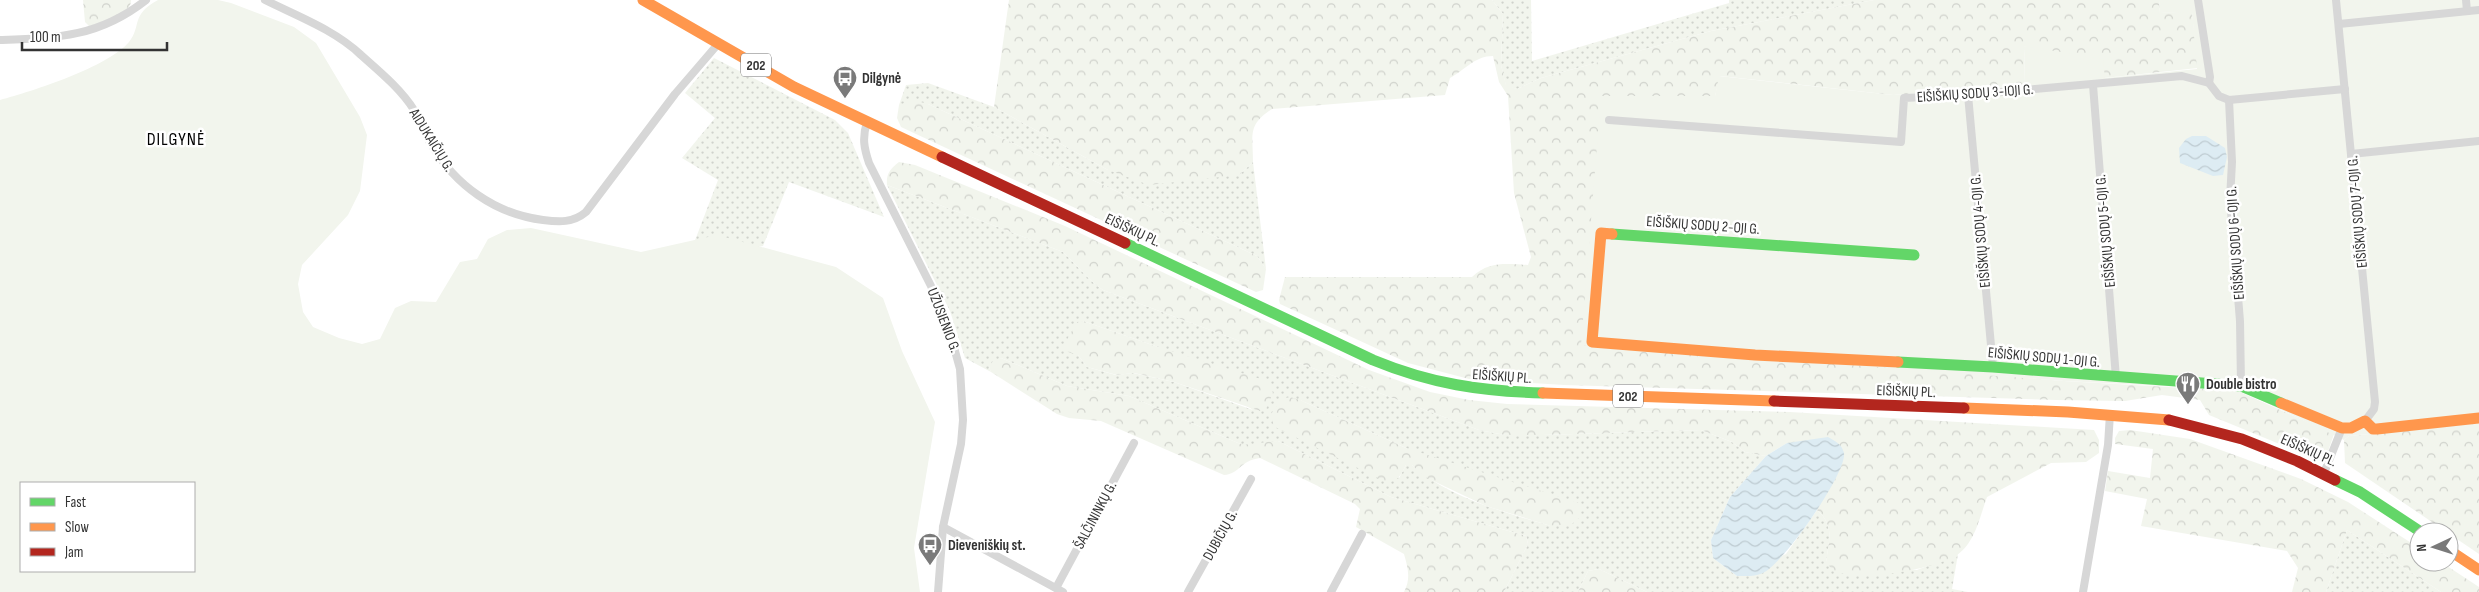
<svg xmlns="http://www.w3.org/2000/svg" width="2479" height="592" font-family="'Sofia Sans Condensed',sans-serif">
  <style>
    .grass { fill: url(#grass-dots); fill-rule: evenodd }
    .forest { fill: url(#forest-crowns) }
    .green { fill: #f2f5ed; fill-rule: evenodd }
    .water { fill: url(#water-waves) }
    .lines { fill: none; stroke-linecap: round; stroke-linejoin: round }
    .street { stroke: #d7d7d7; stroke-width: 8 }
    .fast { stroke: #63d668; stroke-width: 11 }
    .slow { stroke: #ff974d; stroke-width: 11 }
    .jam { stroke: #b3261e; stroke-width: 11 }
    .labels { text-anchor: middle; stroke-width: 5; stroke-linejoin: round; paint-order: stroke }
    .shield { fill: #fff; stroke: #707070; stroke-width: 1 }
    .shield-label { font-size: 14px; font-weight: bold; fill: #333 }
    .poi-label { font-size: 15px; font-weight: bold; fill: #333; stroke: #fff; text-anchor: start }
    .street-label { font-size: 15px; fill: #333; stroke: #fff }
    .quarter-label { font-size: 18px; letter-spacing: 1px; fill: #000; stroke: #fff }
  </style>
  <defs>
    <pattern id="grass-dots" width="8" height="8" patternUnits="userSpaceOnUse" patternTransform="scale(1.25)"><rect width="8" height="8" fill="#f2f5ed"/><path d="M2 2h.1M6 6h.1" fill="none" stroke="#d0d2cc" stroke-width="1.8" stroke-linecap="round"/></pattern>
    <pattern id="forest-crowns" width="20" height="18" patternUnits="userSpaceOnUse" patternTransform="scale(1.25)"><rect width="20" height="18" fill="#f2f5ed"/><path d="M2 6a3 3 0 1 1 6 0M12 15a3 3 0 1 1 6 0" fill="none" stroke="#d0d2cc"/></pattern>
    <pattern id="water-waves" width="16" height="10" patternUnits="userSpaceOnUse" patternTransform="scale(1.25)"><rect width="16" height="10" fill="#ddecf3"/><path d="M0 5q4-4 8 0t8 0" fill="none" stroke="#becbd1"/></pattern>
  </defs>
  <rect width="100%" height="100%" fill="#fff"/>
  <g class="grass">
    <polygon points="1492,0 1531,0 1532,61 1729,3 1729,0 1874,0 1711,31 1541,78 1517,89 1506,86 1501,65 1503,14"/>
    <polygon points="714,58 835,120 848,133 884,217 789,182 763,246 735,252 694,243 718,180 682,158 715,118 685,93"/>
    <polygon points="928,83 994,107 1108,170 1239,175 1253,162 1266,269 1257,256 928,104 899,105 906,85"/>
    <path d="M887,185L1063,252C1077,265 1087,279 1103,290L1479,430L1505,435H1543L1701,430L1732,442L1745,452L1766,456L1730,497L1711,540L1713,558L1737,576L1786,554L1817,510C1835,526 1829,540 1826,562L1917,570L1958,554L1952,589L1968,592H1647L1599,569L1588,571L1578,592H1504L1528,544L1526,536L1391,497L1278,441L1249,446L1238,443L1129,396L1067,386L1001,358L989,367L991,372L965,358L950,311ZM1083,321L1158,347L1253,410L1174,382L1133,373L1116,375L1087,367L1078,355ZM1300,400L1406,448L1551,526C1504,512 1449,498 1412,465H1406L1399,478Z"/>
    <polygon points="2347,530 2441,592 2326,592"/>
  </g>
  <g class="forest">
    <path d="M83,0H131C132,15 101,24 89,26L85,22Z"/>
    <path d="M1009,0H1492L1503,14L1501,65L1506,85L1517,89L1541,78L1711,31L1874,0H2159L2160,13L2192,11L2198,68L2104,78L2024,46L2025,85L1893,95L1720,76L1715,96H1601L1903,368L2064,381L2238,391L2334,434L2325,460L2321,461L2209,415L2200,400L2162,395L2125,401L2056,400L1564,385L1469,379L1408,363L1280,304L1279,300L1285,277H1472C1489,261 1506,264 1528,265L1531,257L1514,193L1508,96L1499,82L1493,56C1475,56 1465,70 1450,78L1445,95L1272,109C1247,125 1253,135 1253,162L1239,175L1149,185L1108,170L994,107Z"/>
    <polygon points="913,100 928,104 1257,256 1266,269 1263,290 1256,292 901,127 897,118 899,105"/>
    <path d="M899,162L915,165L1065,226L1369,370L1430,392L1469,400L1507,404L1790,412L2094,430L2099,440V453L2086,462L2051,463L1987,497C1980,516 1975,543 1957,555C1932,570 1864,581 1837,572C1832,571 1829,565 1826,562C1829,540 1835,526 1817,510L1841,467L1787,443L1766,456L1745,452L1732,442L1701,430L1543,435H1505L1479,430L1103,290C1087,279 1077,265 1063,252L887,185C886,174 890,169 899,162Z"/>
    <polygon points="1083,321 1158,347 1267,381 1273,393 1266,409 1260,411 1174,382 1134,373 1117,375 1087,367 1078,355 1065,351 1064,345 1077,322"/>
    <path d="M1001,358L1067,386L1129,396L1238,443C1254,447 1263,441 1278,441L1391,497L1526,536L1528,544L1504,592H1404C1411,579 1408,568 1404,554L1356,527L1360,509L1355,504L1260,458C1239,461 1240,474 1224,475L1101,421L1069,418L1057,414L991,372L989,367L993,361Z"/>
    <path d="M1290,397L1300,400L1406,448L1579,503L1581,516L1572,524L1551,526L1486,506L1425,477L1412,465H1406C1401,475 1398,482 1386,482L1273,426L1271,414L1282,399Z"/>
    <polygon points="2479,423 2479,554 2345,463 2344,440 2349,436"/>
    <polygon points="2130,430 2190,439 2301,479 2348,502 2419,548 2419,562 2441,562 2479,587 2479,592 2441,592 2347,530 2326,592 2292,592 2298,568 2287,551 2141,526 2147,499 2105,491 2108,471 2150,478 2153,449 2115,444 2115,438 2119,431"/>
    <polygon points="1599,569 1647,592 1578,592 1588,571"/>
  </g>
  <g class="green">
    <path d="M158,0H218L231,3L294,27L316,43L360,117L367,135L360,191L348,215L302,265L298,284L303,312L313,327L339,338L362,344L380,339L395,308L411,301L436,302L460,262L477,259L488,239L507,230L531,228L641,252L717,235L836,267L883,298L902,351L935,422L914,548L920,592H0V100C33,91 108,67 129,42C142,26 130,15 158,0ZM21,483H194V571H21Z"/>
    <polygon points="2159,0 2479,0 2479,423 2349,436 2344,440 2248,394 2223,389 2064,381 1581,345 1601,96 1715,96 1719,76 1893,95 2025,85 2024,46 2103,59 2105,78 2197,69 2192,12 2160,13"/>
  </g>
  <g class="water">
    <polygon points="2192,136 2206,136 2225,148 2227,157 2223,175 2213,176 2180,163 2179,148 2186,139"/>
    <path d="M1828,437C1835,441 1842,444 1844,453C1847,473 1783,564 1763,573C1755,577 1745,576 1737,576L1713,558L1711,540L1730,497L1766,456L1787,443Z"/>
  </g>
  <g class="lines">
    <g class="street">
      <path d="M265,0C297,16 335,30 361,55C379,71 401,89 414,110C420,120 424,133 431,144C455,185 495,214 543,220C559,222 573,223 586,212L675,94L718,44"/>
      <polyline points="2198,0 2210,77 2209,83"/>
      <polyline points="2336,0 2375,402 2374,409 2365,421"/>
      <polyline points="2466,0 2467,11"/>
      <polyline points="2339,24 2479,10"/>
      <path d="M0,40C58,38 99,37 146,0"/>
      <polyline points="2093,85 2116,378"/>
      <polyline points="1968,95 1993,367"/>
      <polyline points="2229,100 2232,162 2230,199 2240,321 2241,386"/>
      <polyline points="1609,120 1901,142 1904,98 1968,95 2182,76 2209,83 2219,96 2229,100 2345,89"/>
      <path d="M867,122C862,138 864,148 869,163L931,286L948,326L960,369L963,420L961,444L943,527L938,592"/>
      <polyline points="2351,154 2479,141"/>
      <polyline points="2324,473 2342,428"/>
      <polyline points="943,527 1063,592"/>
      <polyline points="1056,588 1134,443"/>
      <polyline points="1188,592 1251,479"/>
      <polyline points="1331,592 1362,534"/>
      <polyline points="2083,592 2108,445 2110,414"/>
    </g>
    <g class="fast">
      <polyline points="1612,234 1914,255"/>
      <path d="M1125,243L1373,360C1431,384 1481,391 1543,393"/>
      <polyline points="1898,362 1993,367 2241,386 2281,403"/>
      <polyline points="2335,480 2360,492 2421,532"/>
    </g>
    <g class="slow">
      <polyline points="643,0 794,87 942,157"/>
      <polyline points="1612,234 1601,233 1592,342 1755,355 1898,362"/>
      <polyline points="1543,393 1774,401"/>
      <polyline points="2281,403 2342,428 2351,428 2365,421 2373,429 2377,429 2479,418"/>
      <polyline points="1964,408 2068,412 2169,420"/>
      <polyline points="2449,550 2479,570"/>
    </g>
    <g class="jam">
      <polyline points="942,157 1125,243"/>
      <polyline points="1774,401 1964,408"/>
      <polyline points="2169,420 2242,439 2297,461 2335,480"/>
    </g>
  </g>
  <defs>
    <symbol id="bus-pin" viewBox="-11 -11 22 30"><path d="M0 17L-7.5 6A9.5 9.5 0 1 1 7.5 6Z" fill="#7a7a7a" stroke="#fff"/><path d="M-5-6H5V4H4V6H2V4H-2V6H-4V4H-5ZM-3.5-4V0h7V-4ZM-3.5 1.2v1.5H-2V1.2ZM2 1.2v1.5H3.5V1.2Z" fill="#fff"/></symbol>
    <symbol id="restaurant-pin" viewBox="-11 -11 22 30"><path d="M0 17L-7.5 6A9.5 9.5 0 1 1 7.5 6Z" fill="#7a7a7a" stroke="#fff"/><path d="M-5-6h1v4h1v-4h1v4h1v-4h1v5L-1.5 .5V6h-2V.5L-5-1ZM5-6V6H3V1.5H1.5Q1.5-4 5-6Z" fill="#fff"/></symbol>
  </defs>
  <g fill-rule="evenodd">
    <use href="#bus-pin" x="831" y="64" width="28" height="38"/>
    <use href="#restaurant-pin" x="2174" y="370" width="28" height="38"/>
    <use href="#bus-pin" x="916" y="531" width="28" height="38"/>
  </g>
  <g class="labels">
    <g class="shield">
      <rect x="741" y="53.5" width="30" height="23" rx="4"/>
      <rect x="1613" y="384.5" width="30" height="23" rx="4"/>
    </g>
    <g class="shield-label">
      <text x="756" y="70">202</text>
      <text x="1628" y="401">202</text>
    </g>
    <g class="poi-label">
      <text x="862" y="83">Dilgynė</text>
      <text x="2206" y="389">Double bistro</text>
      <text x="948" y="550">Dieveniškių st.</text>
    </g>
    <g class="street-label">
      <text transform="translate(1975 93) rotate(-4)" y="5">EIŠIŠKIŲ SODŲ 3-IOJI G.</text>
      <text transform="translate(432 140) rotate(58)" y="5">AIDUKAIČIŲ G.</text>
      <text transform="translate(2357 212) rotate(-95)" y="5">EIŠIŠKIŲ SODŲ 7-OJI G.</text>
      <text transform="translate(1703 225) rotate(4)" y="5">EIŠIŠKIŲ SODŲ 2-OJI G.</text>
      <text transform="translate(1133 230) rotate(25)" y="5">EIŠIŠKIŲ PL.</text>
      <text transform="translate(1980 231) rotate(-95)" y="5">EIŠIŠKIŲ SODŲ 4-OJI G.</text>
      <text transform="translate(2105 231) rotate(-95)" y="5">EIŠIŠKIŲ SODŲ 5-OJI G.</text>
      <text transform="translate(2235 243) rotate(-94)" y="5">EIŠIŠKIŲ SODŲ 6-OJI G.</text>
      <text transform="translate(944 320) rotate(69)" y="5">UŽUSIENIO G.</text>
      <text transform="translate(2044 357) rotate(5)" y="5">EIŠIŠKIŲ SODŲ 1-OJI G.</text>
      <text transform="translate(1502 376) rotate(4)" y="5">EIŠIŠKIŲ PL.</text>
      <text transform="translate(1906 391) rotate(2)" y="5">EIŠIŠKIŲ PL.</text>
      <text transform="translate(2309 450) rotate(24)" y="5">EIŠIŠKIŲ PL.</text>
      <text transform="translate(1095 515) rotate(-62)" y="5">ŠALČININKŲ G.</text>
      <text transform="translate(1220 535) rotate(-61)" y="5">DUBIČIŲ G.</text>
    </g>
    <g class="quarter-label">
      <text x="176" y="145">DILGYNĖ</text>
    </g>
  </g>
  <rect x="20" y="482" width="175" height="90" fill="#ffffff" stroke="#adadad"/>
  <rect x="30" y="498" width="25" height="8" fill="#63d668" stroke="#adadad"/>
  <text x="65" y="507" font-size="15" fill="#333333">Fast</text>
  <rect x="30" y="523" width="25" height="8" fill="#ff974d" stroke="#adadad"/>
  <text x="65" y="532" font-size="15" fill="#333333">Slow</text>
  <rect x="30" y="548" width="25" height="8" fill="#b3261e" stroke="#adadad"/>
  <text x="65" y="557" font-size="15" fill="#333333">Jam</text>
  <g transform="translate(2434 547) rotate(266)"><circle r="24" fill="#ffffff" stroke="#adadad"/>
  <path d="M0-4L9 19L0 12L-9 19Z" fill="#7a7a7a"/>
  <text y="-8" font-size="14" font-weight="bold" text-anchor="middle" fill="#333333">N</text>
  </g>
  <path d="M22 42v8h145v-8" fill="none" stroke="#333333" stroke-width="2.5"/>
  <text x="30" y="42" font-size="15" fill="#333333" stroke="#ffffff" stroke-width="4" paint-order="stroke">100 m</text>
</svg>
